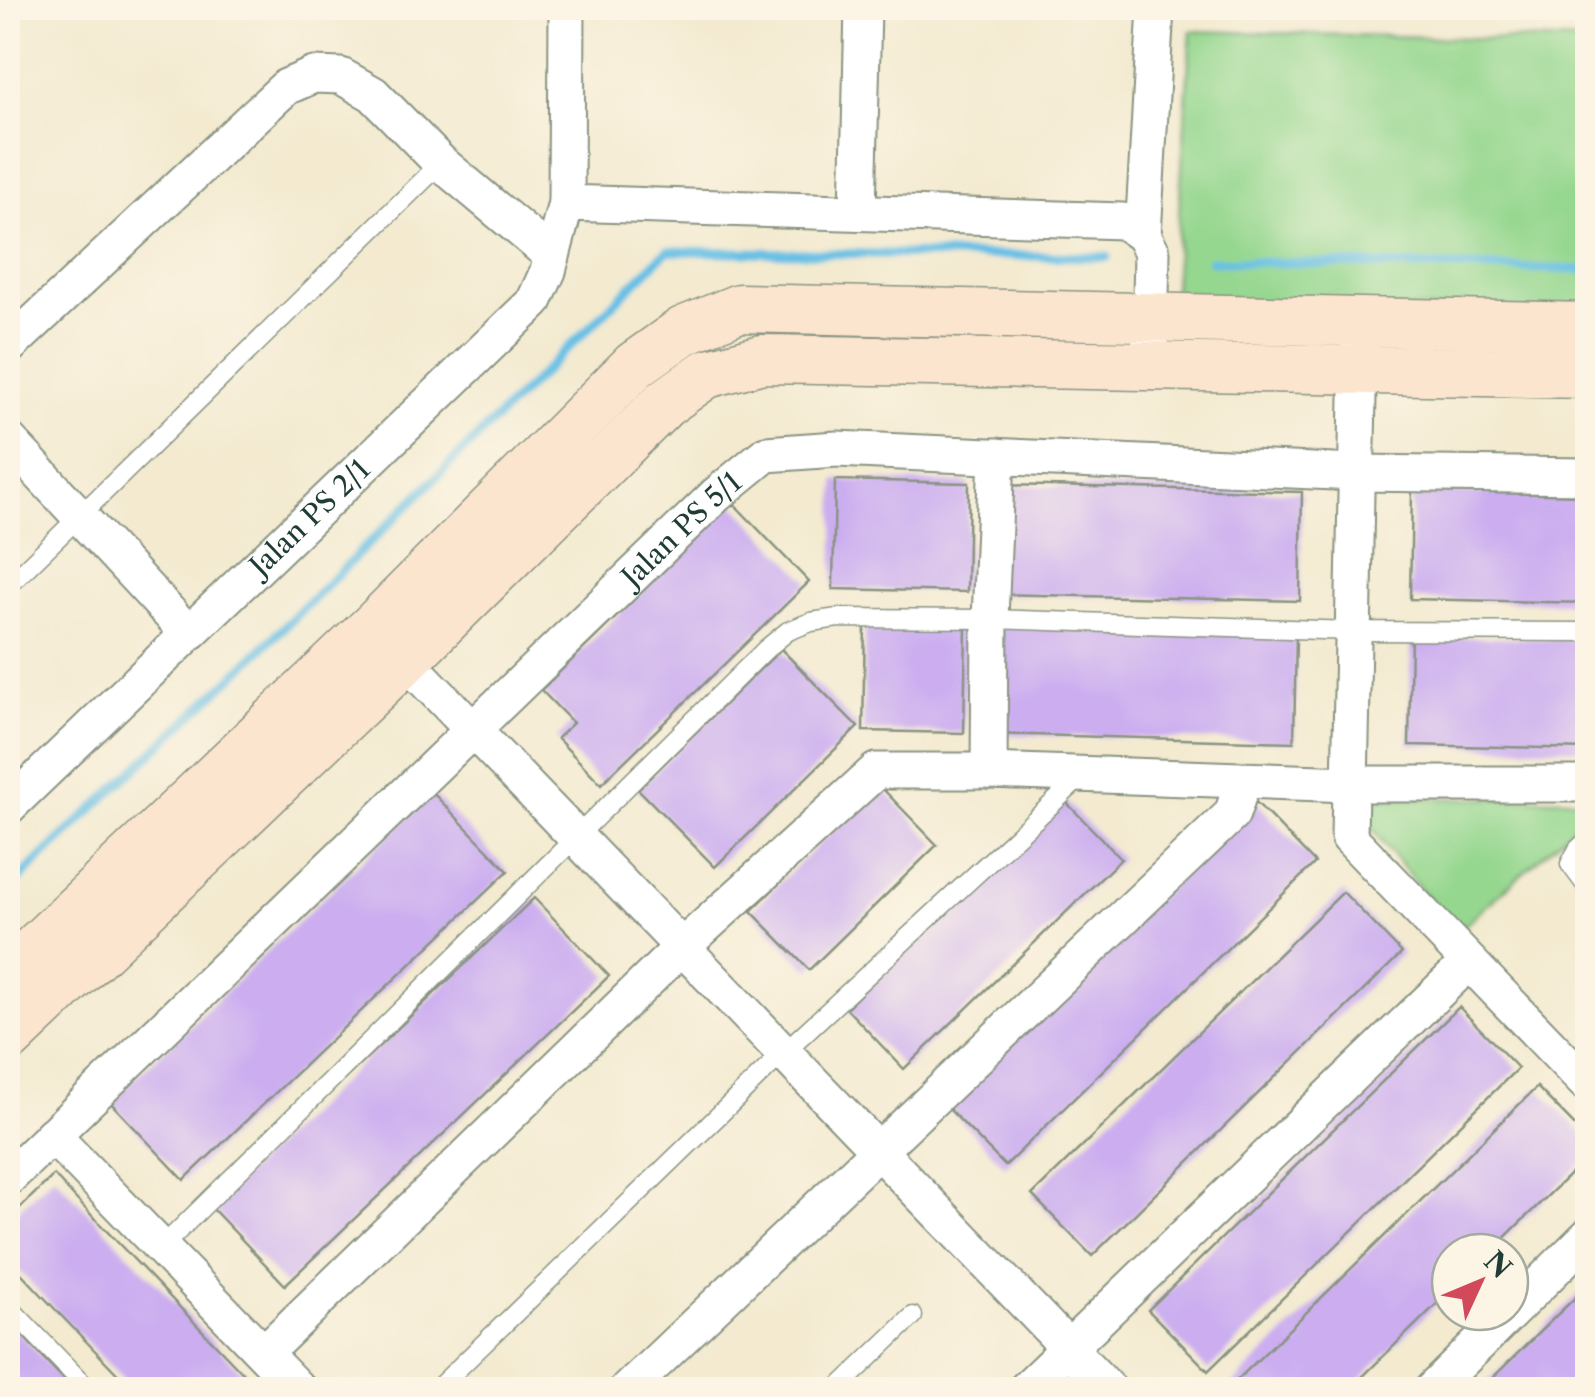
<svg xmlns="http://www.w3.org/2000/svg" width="1595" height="1397" font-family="'Libre Caslon Text',serif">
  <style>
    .green { fill: #95d78f; stroke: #5a8a62; stroke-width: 2.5 }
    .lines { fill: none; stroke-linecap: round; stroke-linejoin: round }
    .stream { stroke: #68c0e5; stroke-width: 9 }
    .building { fill: #cbadf0 }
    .lane-casing { stroke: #899482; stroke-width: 21 }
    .street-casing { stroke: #899482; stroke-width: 39 }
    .secondary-casing { stroke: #899482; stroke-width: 51 }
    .lane { stroke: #fff; stroke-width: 18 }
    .street { stroke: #fff; stroke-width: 35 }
    .secondary { stroke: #fce5cf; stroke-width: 48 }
    .labels { text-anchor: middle; stroke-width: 8; stroke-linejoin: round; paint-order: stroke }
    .street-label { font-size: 28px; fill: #1f3d34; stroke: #fcf5e5 }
  </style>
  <rect width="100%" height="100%" fill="#fcf5e5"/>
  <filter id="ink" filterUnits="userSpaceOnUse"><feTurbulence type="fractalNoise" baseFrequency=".01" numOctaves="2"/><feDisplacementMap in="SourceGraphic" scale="20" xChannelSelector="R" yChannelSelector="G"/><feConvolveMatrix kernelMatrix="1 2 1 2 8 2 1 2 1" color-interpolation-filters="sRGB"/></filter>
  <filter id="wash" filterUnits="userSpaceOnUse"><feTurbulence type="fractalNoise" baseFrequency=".0048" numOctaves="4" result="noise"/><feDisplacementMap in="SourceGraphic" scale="40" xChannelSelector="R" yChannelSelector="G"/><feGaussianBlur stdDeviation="2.25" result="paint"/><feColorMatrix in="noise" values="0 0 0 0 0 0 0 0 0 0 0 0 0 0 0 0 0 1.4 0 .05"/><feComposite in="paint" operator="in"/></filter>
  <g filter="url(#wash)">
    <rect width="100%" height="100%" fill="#f3ead0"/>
    <g class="green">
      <polygon points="1191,31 1587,41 1587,312 1173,304"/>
      <polygon points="1366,798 1587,799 1587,815 1456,933 1363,818"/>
    </g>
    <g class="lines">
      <g class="stream">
        <polyline points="1211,261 1588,270"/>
        <polyline points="8,889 240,670 667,251 1107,257"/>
      </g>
    </g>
    <g id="blocks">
      <g class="building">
        <polygon points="835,480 969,483 967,592 833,589"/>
        <polygon points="1000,485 1302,492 1300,601 998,594"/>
        <polygon points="1412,491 1588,495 1588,603 1410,599"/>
        <polygon points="733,503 809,582 601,784 557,738 573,723 541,690"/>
        <polygon points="865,622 966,625 964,733 863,731"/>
        <polygon points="994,626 1296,633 1294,742 992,734"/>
        <polygon points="1411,636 1588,640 1588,749 1409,745"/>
        <polygon points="781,649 858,727 715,867 638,789"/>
        <polygon points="879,785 937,845 809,970 751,911"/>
        <polygon points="433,793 508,871 184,1180 110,1102"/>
        <polygon points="1063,799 1121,859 904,1069 846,1008"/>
        <polygon points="1256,802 1315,863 1005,1166 945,1105"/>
        <polygon points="1343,892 1402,953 1092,1256 1032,1195"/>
        <polygon points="534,898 609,976 285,1285 211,1207"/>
        <polygon points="1459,1007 1518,1068 1208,1371 1148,1310"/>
        <polygon points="1537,1087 1588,1139 1588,1157 1534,1209 1490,1252 1450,1252 1450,1291 1349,1390 1227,1390"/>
        <polygon points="54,1175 76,1199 259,1390 133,1390 54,1308 8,1259 8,1219"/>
        <polygon points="1588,1285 1588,1390 1480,1390 1557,1315"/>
        <polygon points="8,1320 46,1361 74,1390 8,1390"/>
      </g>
    </g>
  </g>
  <g filter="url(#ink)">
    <use href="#blocks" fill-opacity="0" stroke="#899482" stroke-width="2.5"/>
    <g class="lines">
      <defs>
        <g id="lane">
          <polyline points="8,586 441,163"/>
          <polyline points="1588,840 1578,849 1570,864 1588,888"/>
          <polyline points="162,1247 766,649 788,631 811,622 838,618 990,619 1353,631 1588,632"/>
          <polyline points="8,1306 89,1390"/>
          <polyline points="436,1390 784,1052 1081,777"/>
          <polyline points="836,1390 913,1316"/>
        </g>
        <g id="street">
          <polyline points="567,8 566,203 1123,221 1143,235 1152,252 1150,342"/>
          <polyline points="858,212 863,8"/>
          <polyline points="1143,235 1156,8"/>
          <polyline points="8,347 286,87 314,75 341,76 373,94 441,163 552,256"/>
          <polyline points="1359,347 1349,837 1588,1085"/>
          <polyline points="8,439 188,633"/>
          <polyline points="388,642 1109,1390"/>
          <polyline points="989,771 990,619 997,456"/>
          <path id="s1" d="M8,807L534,302L548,271L566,203"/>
          <polyline points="52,1135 299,1390"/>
          <path id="s2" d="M8,1178L716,495L766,454L837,449L1356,473L1588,476"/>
          <polyline points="264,1353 682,947 876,771 989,771 1350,784 1588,784"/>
          <polyline points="627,1390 1232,814 1243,781"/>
          <polyline points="1025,1390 1469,962"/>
          <polyline points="1432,1390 1588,1236"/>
        </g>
        <g id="secondary">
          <polyline points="8,974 373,627 635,365 683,331 739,308 1588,327"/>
          <polyline points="8,1039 405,660 664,404 706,374 762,359 1588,374"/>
        </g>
      </defs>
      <use href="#lane" class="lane-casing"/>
      <use href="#street" class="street-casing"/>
      <use href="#secondary" class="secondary-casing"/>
      <use href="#lane" class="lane"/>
      <use href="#street" class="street"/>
      <use href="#secondary" class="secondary"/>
    </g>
  </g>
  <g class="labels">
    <g class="street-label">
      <text dy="10" stroke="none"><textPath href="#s1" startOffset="418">Jalan PS 2/1</textPath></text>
      <text dy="10" stroke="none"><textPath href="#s2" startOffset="935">Jalan PS 5/1</textPath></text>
    </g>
  </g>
  <rect width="1595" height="1397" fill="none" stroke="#fcf5e5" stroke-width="40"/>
  <g transform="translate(1480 1282) rotate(46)"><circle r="48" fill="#fcf5e5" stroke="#a4ab9e" stroke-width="2.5"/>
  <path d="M0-8L18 38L0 25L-18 38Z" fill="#d1495b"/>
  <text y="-15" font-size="28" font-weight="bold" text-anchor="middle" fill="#1f3d34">N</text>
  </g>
</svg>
